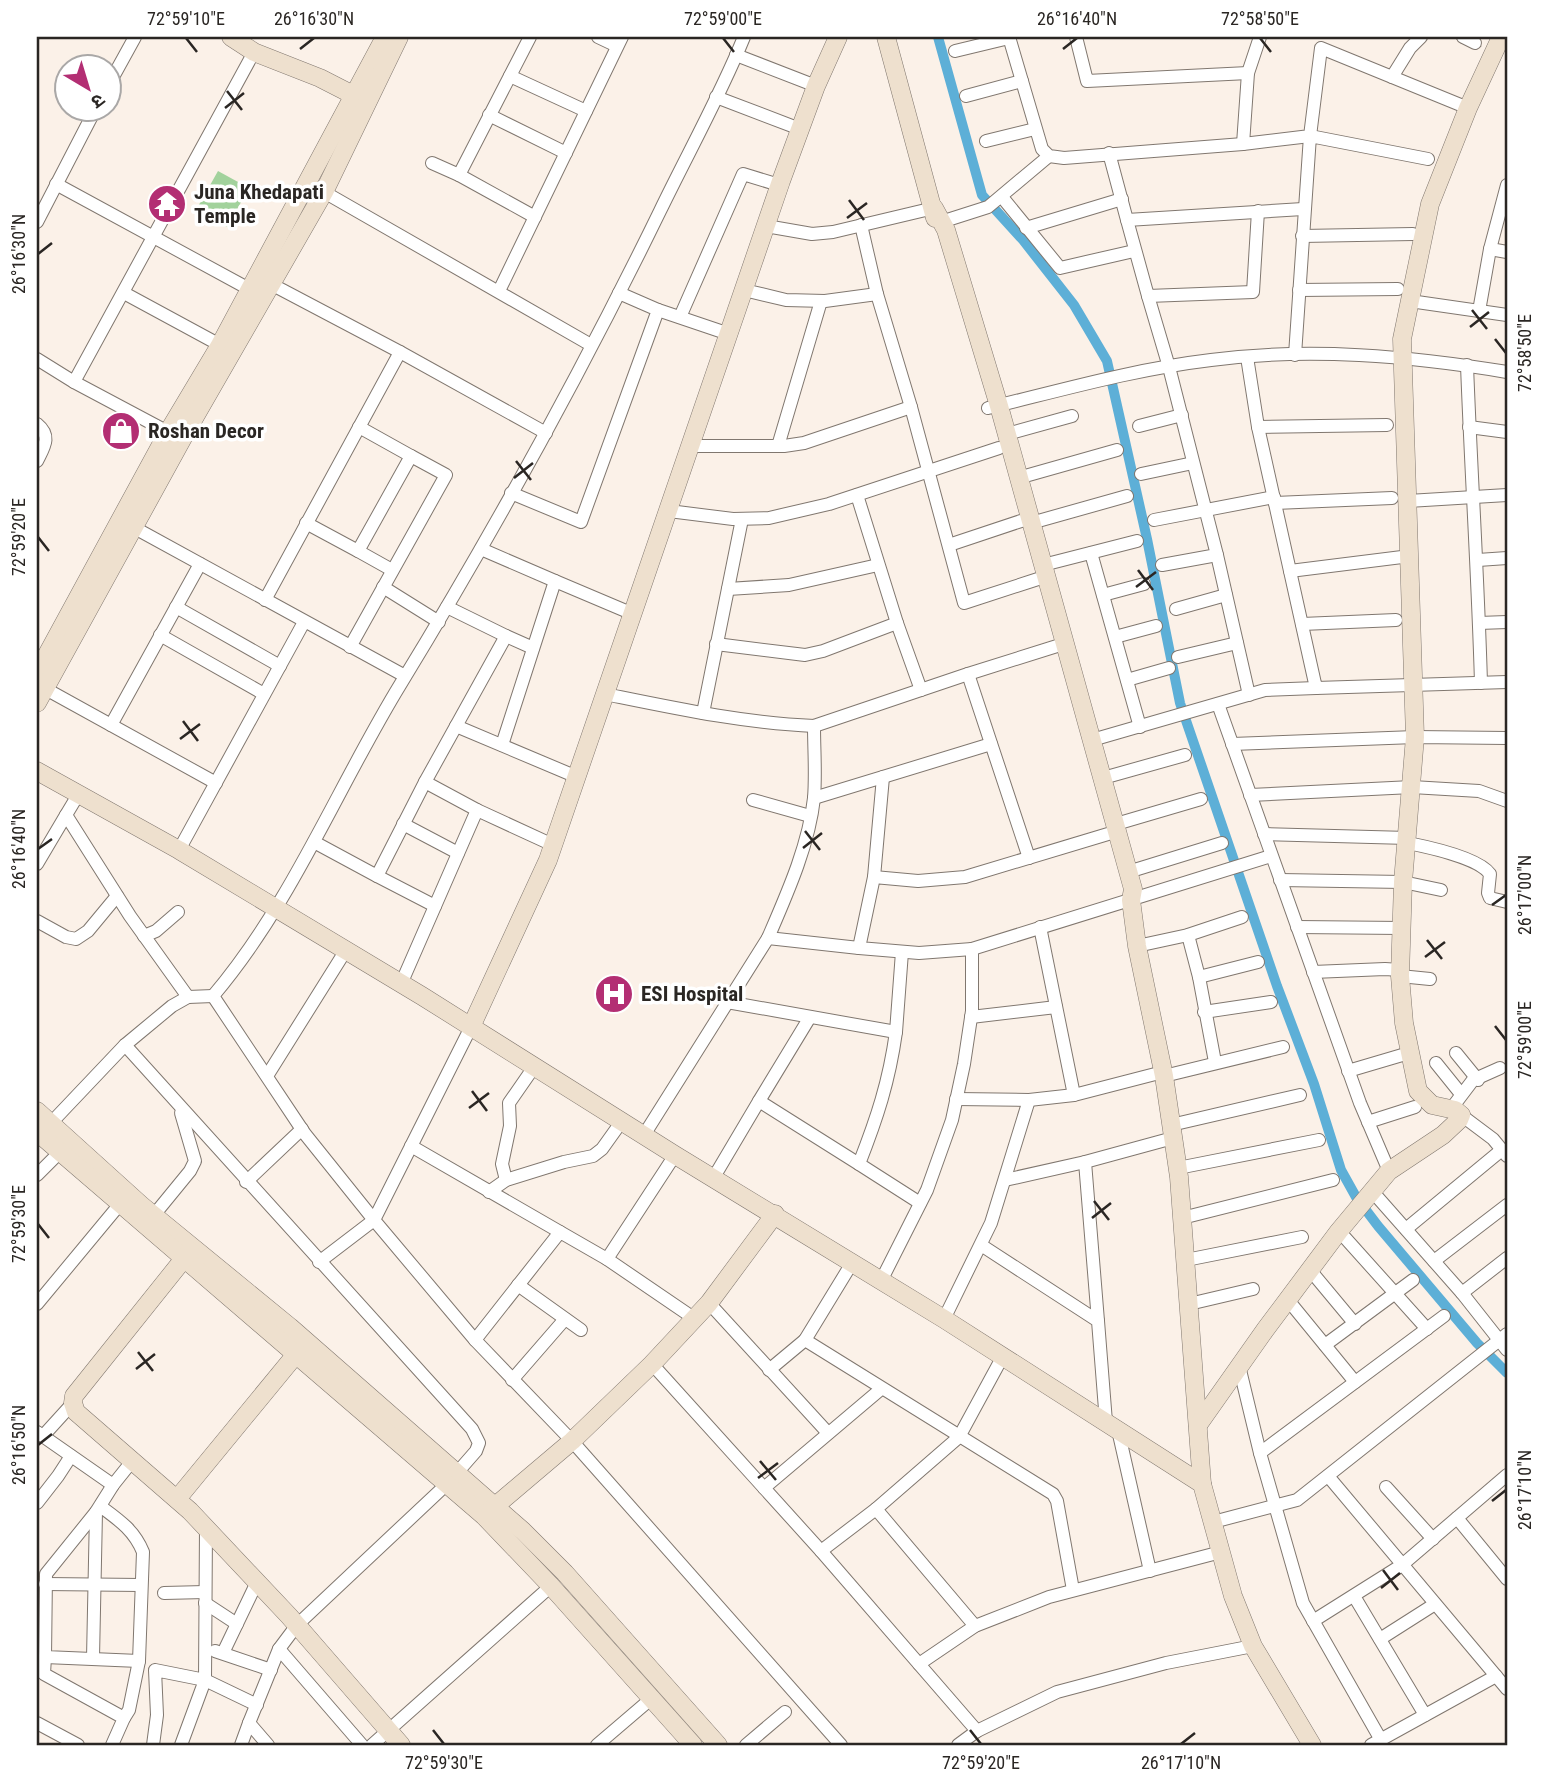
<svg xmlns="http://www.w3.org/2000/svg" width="1544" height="1782" font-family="'Roboto Condensed','Noto Sans Devanagari',sans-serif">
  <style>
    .green { fill: #a2d29c }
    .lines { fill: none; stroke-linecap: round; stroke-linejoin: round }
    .canal { stroke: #5dafd7; stroke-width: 10 }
    .street-casing { stroke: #80776f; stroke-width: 14 }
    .secondary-casing { stroke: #80776f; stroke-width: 19 }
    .street { stroke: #fff; stroke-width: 12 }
    .secondary { stroke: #eee0ce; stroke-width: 18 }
    .ticks { fill: none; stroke: #2a2623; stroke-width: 2.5 }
    .labels { text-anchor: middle; stroke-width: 7; stroke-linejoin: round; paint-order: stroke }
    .poi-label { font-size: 21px; font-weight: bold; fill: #2a2623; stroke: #fff; text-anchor: start }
    .neatline { fill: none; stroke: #2a2623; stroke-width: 2.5 }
    .ticks-label { font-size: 18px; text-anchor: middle; fill: #2a2623 }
  </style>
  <rect width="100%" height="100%" fill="#fbf1e8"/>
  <polygon class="green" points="218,171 249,188 227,227 196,210"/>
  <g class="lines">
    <polyline class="canal" points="938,37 982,195 1023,240 1074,305 1107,361 1147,539 1180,703 1277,986 1314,1084 1341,1170 1356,1197 1378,1226 1477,1343 1507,1373"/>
    <defs>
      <g id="street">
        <polyline points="530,37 459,175 535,217"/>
        <polyline points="598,37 617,46"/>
        <path d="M744,37C720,96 688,153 660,211C581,373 494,531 400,685C337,788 292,903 213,996L305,1134L374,1220L475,1340L572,1441L841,1745"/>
        <polyline points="1009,37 1042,149 1049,156 1064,158 1243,144 1310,136 1321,48 1468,108"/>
        <polyline points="1076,37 1087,81 1248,73"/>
        <polyline points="1463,37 1475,43"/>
        <polyline points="955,51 1009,38"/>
        <polyline points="736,55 816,86"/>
        <polyline points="510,76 586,111"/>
        <polyline points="1392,77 1410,48 1421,37"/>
        <polyline points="108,86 135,37"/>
        <polyline points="966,96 1022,81"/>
        <polyline points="716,97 800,129"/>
        <polyline points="489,115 566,153"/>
        <polyline points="986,141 1035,129"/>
        <polyline points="1243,144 1248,73 1260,37"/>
        <polyline points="1109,153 1127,220 1303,209"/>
        <polyline points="432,163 459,175"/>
        <polyline points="56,184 251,290"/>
        <polyline points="324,192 591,345"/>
        <polyline points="1002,197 1060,268 1134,251"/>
        <polyline points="1127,220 1148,296 1253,292 1258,211"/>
        <polyline points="37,222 96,108"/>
        <polyline points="941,222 988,207 1049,156"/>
        <polyline points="861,225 877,294 911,407 964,603 1038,579"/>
        <polyline points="766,226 812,234 833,232 934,208"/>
        <polyline points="1026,228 1122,199"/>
        <polyline points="1302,236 1413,234"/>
        <polyline points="1490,249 1507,252"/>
        <polyline points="271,284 400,352 546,433"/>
        <polyline points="744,290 786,300 825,301 877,294"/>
        <polyline points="1299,290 1398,289"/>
        <polyline points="499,291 622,37"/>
        <polyline points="124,293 220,345"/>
        <polyline points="1148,296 1169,367 1217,555 1162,565"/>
        <polyline points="1410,301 1507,315"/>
        <polyline points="658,310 729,334"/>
        <polyline points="1479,311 1490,249 1507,185"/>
        <polyline points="680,317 743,174 779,185"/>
        <polyline points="1295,355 1310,136 1428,159"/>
        <polyline points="1247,357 1258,427 1387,425"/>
        <polyline points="37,359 74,382 254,52"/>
        <path d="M1467,365C1471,472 1478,577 1481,683"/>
        <polyline points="74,382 168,432"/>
        <path d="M988,408C1062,390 1135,369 1211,360C1309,347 1410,356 1507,372"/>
        <path d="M37,424C52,436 44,447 37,461"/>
        <polyline points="1139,426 1182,415"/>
        <polyline points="1258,427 1316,688 1507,682"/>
        <polyline points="1469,427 1507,432"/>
        <polyline points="1007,434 1072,416"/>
        <polyline points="691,446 784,446 804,443 911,407"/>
        <polyline points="778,446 821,301"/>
        <polyline points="1141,474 1193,463"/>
        <polyline points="1018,478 1117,450"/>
        <polyline points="511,493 581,522 658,310 619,293"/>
        <polyline points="857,495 897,623"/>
        <polyline points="1408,501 1507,495"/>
        <polyline points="1275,503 1392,498"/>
        <polyline points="669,511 733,519 769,518 829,504 999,448"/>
        <polyline points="1154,520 1274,497"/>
        <polyline points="306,523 358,551 411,456 359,427"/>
        <polyline points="1031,523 1127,496"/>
        <polyline points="133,527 405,676"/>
        <polyline points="949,545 1021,521"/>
        <polyline points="481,549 555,581 502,745"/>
        <polyline points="358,551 392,570"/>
        <polyline points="1091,553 1140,727"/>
        <polyline points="1217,555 1249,695"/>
        <polyline points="1478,560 1507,558"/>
        <polyline points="1043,565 1137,541"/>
        <polyline points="1290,571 1410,556"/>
        <polyline points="555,581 633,614"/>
        <polyline points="383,587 439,622"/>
        <polyline points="728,589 789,585 878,565"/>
        <polyline points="1103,595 1144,584"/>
        <polyline points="265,600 400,352"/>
        <polyline points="176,607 280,666"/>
        <polyline points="1176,609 1226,595"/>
        <polyline points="1479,623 1507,622"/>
        <polyline points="1302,624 1396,620"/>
        <polyline points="160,635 264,694"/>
        <polyline points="506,636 533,648"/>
        <polyline points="1115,637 1156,626"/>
        <polyline points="716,644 805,655 823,651 897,623 921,690"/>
        <polyline points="350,647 446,475 411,456"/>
        <polyline points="1178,657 1237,643"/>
        <polyline points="968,674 1057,646"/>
        <polyline points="1127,680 1169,668"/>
        <polyline points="44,688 216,783"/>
        <path d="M605,694C674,708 743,723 814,726L968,674L1029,858"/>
        <polyline points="1218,704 1360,1103 1389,1171"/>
        <polyline points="703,713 742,519"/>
        <polyline points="111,725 200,564"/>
        <polyline points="456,726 577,777"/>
        <polyline points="1092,740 1265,690 1316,688"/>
        <polyline points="1232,744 1415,737 1507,738"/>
        <polyline points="1103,778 1185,755"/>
        <polyline points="78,795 66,815 130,916 188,997"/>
        <polyline points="1250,795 1412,787 1479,791 1507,801"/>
        <polyline points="814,798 991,744"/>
        <polyline points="753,800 810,816"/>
        <polyline points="477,810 553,845"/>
        <polyline points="403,824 458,853"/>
        <polyline points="1116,824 1201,799"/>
        <polyline points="1264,834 1408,838"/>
        <polyline points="314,842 377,876 425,782"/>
        <path d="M1408,843C1428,847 1479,858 1490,874L1488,893L1490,898L1507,902"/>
        <polyline points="179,850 304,622"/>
        <polyline points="37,864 66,815"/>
        <polyline points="1128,872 1222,843"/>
        <polyline points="377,876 435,906"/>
        <polyline points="874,877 883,777"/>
        <polyline points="1280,880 1403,882 1441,890"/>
        <polyline points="37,921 66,937 76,939 88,931 117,896"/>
        <polyline points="1040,927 1074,1095"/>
        <polyline points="1297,927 1402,928"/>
        <polyline points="1188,935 1199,977 1215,1062"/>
        <polyline points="144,936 156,931 178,912"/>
        <path d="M768,938C787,894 809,845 814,798C816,774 814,750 814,726"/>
        <polyline points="1137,946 1188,935 1242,917"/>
        <polyline points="972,949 919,953 859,948 874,877 918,881 965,877 1108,834"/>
        <polyline points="1313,972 1385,969 1400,970"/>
        <polyline points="1400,976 1430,979"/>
        <polyline points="1199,977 1258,962"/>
        <polyline points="401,984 477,810 425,782 506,636 447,607"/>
        <path d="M727,1002L896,1032C889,1082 877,1118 859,1164L920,1203"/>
        <polyline points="1204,1012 1271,1002"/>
        <polyline points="971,1017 1056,1007"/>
        <polyline points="896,1032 902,952"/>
        <polyline points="125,1045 472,1429 479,1443 476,1451 448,1483 297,1625 279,1649 249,1723 268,1745"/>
        <polyline points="1456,1053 1478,1080"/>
        <polyline points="1436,1063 1461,1094"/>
        <polyline points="1348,1071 1409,1053"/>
        <polyline points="267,1076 346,950"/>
        <polyline points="1164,1076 1283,1047"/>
        <polyline points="956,1099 1029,1100 1074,1095 1163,1072"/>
        <polyline points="759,1101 810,1017"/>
        <polyline points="1451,1109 1473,1080 1500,1068"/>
        <polyline points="1461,1115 1493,1139 1507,1156"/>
        <polyline points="1368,1122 1415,1107"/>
        <polyline points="51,1123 125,1045 172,1006 188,997 213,996"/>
        <polyline points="1171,1125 1300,1095"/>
        <polyline points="644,1135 768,938 859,948"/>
        <polyline points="411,1146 560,1232"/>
        <polyline points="675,1155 607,1259 695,1319"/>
        <polyline points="1178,1168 1319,1140"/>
        <polyline points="37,1175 60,1152"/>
        <polyline points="714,1177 759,1101 859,1164"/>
        <polyline points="506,1180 502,1164 510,1126 509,1103 534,1067"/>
        <polyline points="1005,1180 1085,1162"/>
        <polyline points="246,1182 302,1129"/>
        <polyline points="1372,1191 1462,1293 1507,1258"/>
        <polyline points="489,1192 506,1180 564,1162 593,1156 602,1149 622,1121"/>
        <polyline points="154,1215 190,1171 195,1161 181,1113"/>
        <polyline points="1182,1218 1333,1180"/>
        <polyline points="1406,1229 1498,1153"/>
        <polyline points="1339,1231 1427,1329"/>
        <polyline points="981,1245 1098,1321 1106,1422"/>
        <polyline points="1186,1260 1302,1237"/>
        <polyline points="1434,1261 1507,1205"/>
        <polyline points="319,1262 374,1220 471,1027"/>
        <polyline points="852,1263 805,1340 1053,1494 1057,1501 1073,1590"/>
        <polyline points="1310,1270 1355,1324"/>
        <polyline points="881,1281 927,1190 952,1120 964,1064 972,1011 972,949 1271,856"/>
        <polyline points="518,1285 581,1330"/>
        <polyline points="1462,1293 1507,1350"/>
        <polyline points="1288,1300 1355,1382"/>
        <polyline points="709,1303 828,1433"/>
        <polyline points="37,1304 120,1204"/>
        <polyline points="1189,1304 1253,1289"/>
        <polyline points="944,1319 991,1223 1029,1100"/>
        <polyline points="1098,1321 1085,1162 1173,1138"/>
        <polyline points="475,1340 560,1232 607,1259"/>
        <polyline points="1325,1345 1413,1280"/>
        <polyline points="652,1364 821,1551 977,1731 958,1745"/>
        <polyline points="1239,1366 1260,1453 1303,1603 1381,1740"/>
        <polyline points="769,1370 805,1340"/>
        <polyline points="512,1380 565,1319"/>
        <polyline points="1118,1430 1150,1571"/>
        <polyline points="37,1432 113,1485"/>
        <polyline points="43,1436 73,1403"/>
        <polyline points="1260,1453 1444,1316"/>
        <polyline points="1328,1476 1507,1689"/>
        <polyline points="1386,1487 1433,1539"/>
        <polyline points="764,1488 881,1389"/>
        <polyline points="37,1503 58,1476 71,1456"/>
        <path d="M100,1506C119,1520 134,1530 143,1552L139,1661L45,1657L46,1574L96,1512L113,1485L133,1460"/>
        <polyline points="1457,1518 1507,1579"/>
        <polyline points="1213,1522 1297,1500 1507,1334"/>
        <polyline points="206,1527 205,1680 257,1705"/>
        <polyline points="821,1551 876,1509"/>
        <polyline points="45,1584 141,1585"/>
        <polyline points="164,1593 205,1592"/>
        <polyline points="1354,1596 1425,1715"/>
        <polyline points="205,1603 237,1624"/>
        <polyline points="1313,1621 1402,1565 1507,1475"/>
        <polyline points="975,1626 876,1509 959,1437 1003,1356"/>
        <polyline points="1380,1639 1435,1604"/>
        <polyline points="279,1649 362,1745"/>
        <polyline points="215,1651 271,1670"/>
        <polyline points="223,1653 257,1582"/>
        <polyline points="45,1657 44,1674 124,1718 112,1745"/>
        <polyline points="93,1658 96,1512"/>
        <polyline points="919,1664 975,1626 1049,1597 1221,1552"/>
        <polyline points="124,1718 129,1710 139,1661"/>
        <polyline points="37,1723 78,1745"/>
        <polyline points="977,1731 1057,1692 1166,1663 1253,1646"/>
        <polyline points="153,1745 157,1715 155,1670 205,1680 181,1745"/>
        <polyline points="241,1745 249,1723"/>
        <polyline points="372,1745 551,1586"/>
        <polyline points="597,1745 652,1698"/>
        <polyline points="746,1745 785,1712"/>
        <polyline points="1371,1745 1496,1676"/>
      </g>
      <g id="secondary">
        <polyline points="231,37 254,52 320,78 363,100"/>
        <polyline points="886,37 935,218"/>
        <polyline points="934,208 946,230 999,406 1133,889 1131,900 1137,946 1164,1076 1179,1177 1202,1484"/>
        <polyline points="37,673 168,432 220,345 385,37"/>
        <polyline points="37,703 185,434 324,192 399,37"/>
        <polyline points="37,771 179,850 422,996 675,1155 944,1319 1202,1484 1233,1596 1253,1646 1312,1745"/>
        <polyline points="471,1027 548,860 781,181 816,86 838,37"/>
        <polyline points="37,1111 141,1205 290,1327 523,1531 565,1573 718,1745"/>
        <polyline points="37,1132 484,1516 551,1586 693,1745"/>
        <polyline points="190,1251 74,1396 73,1403 76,1412 190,1511 289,1616 401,1745"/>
        <polyline points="1198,1425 1265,1330 1339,1231 1389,1171 1443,1135 1459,1120 1461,1115 1455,1110 1432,1105 1418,1091 1404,1023 1400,976 1403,882 1415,737 1402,339 1430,204 1468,108 1501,37"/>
        <polyline points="177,1499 297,1353"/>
        <polyline points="487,1513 572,1441 652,1364 709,1303 775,1214"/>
      </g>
    </defs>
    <use href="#street" class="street-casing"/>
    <use href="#secondary" class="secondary-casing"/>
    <use href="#street" class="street"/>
    <use href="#secondary" class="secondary"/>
  </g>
  <path class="ticks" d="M186,38L197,52M723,38L734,52M1260,38L1271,52M300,49L314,38M1063,49L1077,38M227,91L242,110M225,108L244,93M849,200L864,220M847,218L867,203M38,254L52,243M1472,310L1487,329M1470,327L1489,312M1495,339L1506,353M516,461L531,480M514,478L533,463M38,537L49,551M1138,570L1153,590M1136,587L1156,572M183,721L198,741M180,739L200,724M805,831L820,850M803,848L822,833M38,849L52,839M1492,905L1506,895M1427,940L1442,959M1425,957L1445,942M1495,1026L1506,1040M472,1091L487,1111M469,1108L489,1093M1094,1201L1109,1220M1092,1218L1111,1203M38,1224L49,1238M138,1352L153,1371M136,1369L155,1354M38,1445L52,1434M760,1461L776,1480M758,1478L778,1463M1492,1501L1506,1490M1383,1570L1398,1590M1381,1588L1400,1573M433,1730L444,1744M970,1730L981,1744M1181,1744L1195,1733"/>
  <defs>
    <symbol id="temple-disc" viewBox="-11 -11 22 22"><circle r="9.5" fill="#b32e73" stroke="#fff"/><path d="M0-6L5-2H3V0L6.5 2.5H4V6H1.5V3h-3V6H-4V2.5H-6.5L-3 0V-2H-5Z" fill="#fff"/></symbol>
    <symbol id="shop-disc" viewBox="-11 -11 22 22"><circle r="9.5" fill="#b32e73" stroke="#fff"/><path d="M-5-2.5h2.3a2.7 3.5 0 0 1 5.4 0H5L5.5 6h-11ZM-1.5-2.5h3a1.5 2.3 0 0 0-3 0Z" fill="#fff"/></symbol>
    <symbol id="hospital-disc" viewBox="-11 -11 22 22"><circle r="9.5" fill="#b32e73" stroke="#fff"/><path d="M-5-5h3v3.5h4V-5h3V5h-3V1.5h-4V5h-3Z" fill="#fff"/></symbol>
  </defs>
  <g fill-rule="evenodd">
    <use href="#temple-disc" x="145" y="182" width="44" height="44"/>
    <use href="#shop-disc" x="99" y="409" width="44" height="44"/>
    <use href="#hospital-disc" x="592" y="972" width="44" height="44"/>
  </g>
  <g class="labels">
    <g class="poi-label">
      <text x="194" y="199">Juna Khedapati<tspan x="194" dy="24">Temple</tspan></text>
      <text x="148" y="438">Roshan Decor</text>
      <text x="641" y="1001">ESI Hospital</text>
    </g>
  </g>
  <rect width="1544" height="1782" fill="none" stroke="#ffffff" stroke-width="77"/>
  <g transform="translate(88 88) rotate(142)"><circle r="33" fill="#ffffff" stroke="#aaa8a7" stroke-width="2"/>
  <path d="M0-5L12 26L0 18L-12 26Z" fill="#b32e73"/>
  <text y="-10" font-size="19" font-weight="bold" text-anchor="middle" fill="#2a2623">उ</text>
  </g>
  <rect x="38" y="38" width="1468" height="1706" class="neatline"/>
  <g class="ticks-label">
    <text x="186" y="25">72°59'10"E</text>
    <text x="314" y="25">26°16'30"N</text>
    <text x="723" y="25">72°59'00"E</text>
    <text x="1077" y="25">26°16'40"N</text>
    <text x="1260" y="25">72°58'50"E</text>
    <text transform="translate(19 254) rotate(-90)" y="6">26°16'30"N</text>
    <text transform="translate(1525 353) rotate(-90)" y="6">72°58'50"E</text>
    <text transform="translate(19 537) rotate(-90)" y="6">72°59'20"E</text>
    <text transform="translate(19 849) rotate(-90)" y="6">26°16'40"N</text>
    <text transform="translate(1525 895) rotate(-90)" y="6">26°17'00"N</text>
    <text transform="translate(1525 1040) rotate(-90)" y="6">72°59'00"E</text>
    <text transform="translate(19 1224) rotate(-90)" y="6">72°59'30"E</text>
    <text transform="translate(19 1445) rotate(-90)" y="6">26°16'50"N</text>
    <text transform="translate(1525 1490) rotate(-90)" y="6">26°17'10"N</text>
    <text x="444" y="1769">72°59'30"E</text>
    <text x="981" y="1769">72°59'20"E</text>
    <text x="1181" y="1769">26°17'10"N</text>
  </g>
</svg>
